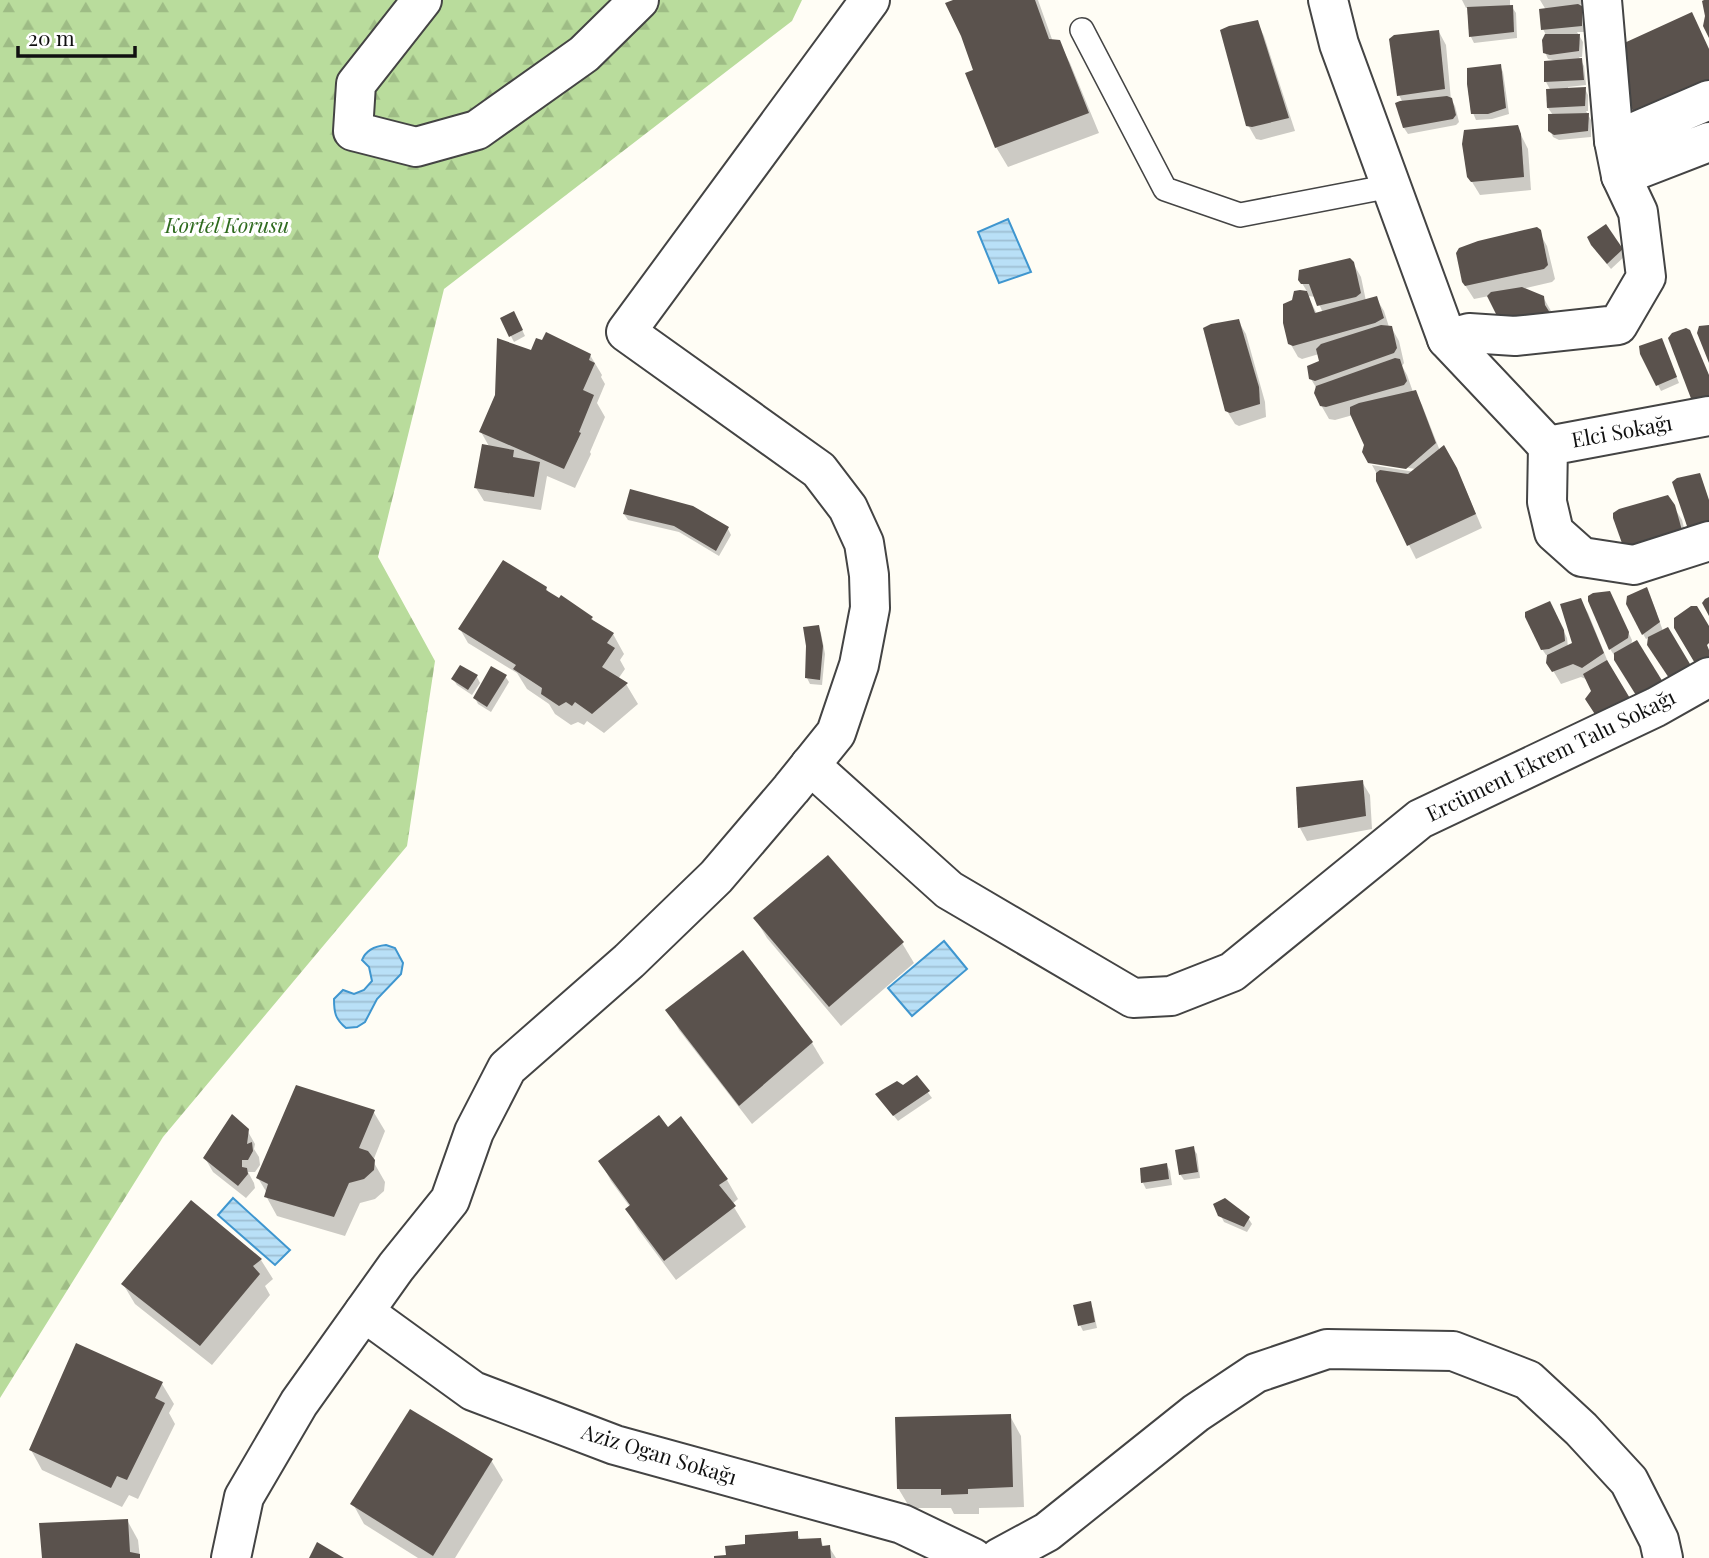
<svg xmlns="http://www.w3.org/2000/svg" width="1709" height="1558" font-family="'Playfair Display',serif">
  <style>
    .forest { fill: url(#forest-firs) }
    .water { fill: url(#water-rules); stroke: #3f96cf; stroke-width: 2 }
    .shadow { fill: #0003; fill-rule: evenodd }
    .building { fill: #5a524d }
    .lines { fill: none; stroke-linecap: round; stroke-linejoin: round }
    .service-casing { stroke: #444; stroke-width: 26 }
    .minor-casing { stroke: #444; stroke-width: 42 }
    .tertiary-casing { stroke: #444; stroke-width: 42 }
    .service { stroke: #fff; stroke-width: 23 }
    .minor { stroke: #fff; stroke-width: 38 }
    .tertiary { stroke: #fff; stroke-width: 38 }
    .labels { text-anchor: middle; stroke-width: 7; stroke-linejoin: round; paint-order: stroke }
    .park-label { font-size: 21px; font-style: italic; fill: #2f6b1f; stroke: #fff }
    .street-label { font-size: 21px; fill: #111; stroke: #fff }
  </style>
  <defs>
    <pattern id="forest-firs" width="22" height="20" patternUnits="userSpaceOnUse" patternTransform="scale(1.75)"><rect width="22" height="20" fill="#b9dc9c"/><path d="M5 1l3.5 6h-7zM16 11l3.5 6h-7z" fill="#9ebc85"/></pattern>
    <pattern id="water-rules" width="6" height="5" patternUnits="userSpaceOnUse" patternTransform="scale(1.75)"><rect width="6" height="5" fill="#b9e0f7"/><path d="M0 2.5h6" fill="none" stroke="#9ebfd3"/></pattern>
  </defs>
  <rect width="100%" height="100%" fill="#fffdf5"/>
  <polygon class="forest" points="0,0 802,0 792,21 444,289 378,557 435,661 407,846 163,1137 0,1398"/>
  <g class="water">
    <polygon points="1008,219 1031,272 999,283 978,232"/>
    <polygon points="944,941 967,969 912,1016 888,988"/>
    <path d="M386,945L395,948L403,963L401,974L377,999L365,1022L357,1027L346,1028C335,1019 334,1012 334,999L343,990L354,994L364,990L372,981L369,967L362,960C366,950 376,946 386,945Z"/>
    <polygon points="233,1198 290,1250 275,1265 218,1215"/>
  </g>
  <g class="shadow">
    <polygon points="958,0 1038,0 1053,42 1059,42 1070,63 1099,133 1008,167 996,147"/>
    <polygon points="1462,0 1510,0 1510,7 1512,7 1516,13 1517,38 1474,43 1471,37 1469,8 1466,8"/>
    <polygon points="1540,0 1586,0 1584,4 1579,5 1585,14 1584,32 1577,32 1583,42 1582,57 1579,57 1584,66 1586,85 1568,87 1568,90 1585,89 1588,95 1588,111 1586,111 1591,120 1591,137 1559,140 1553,137 1550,130 1553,115 1548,108 1551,91 1546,82 1558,61 1548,59 1545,52 1546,35 1543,29 1546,10"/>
    <polygon points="1257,22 1264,36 1295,131 1261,140 1256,139 1248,125"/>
    <polygon points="1439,32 1446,45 1451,100 1455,106 1459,122 1456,125 1408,134 1404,128 1402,101 1399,95"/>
    <polygon points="1500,66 1503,72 1509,114 1492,119 1476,120 1473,113"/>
    <polygon points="1517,127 1528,149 1531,190 1480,195 1469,177"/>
    <polygon points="1605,226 1625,256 1611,269 1596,251"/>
    <polygon points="1539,232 1547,246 1555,279 1552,282 1522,289 1543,297 1551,311 1551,317 1489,296 1474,299 1463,282"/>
    <path d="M1353,263L1361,277L1366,301L1376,298L1384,311L1389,327H1391L1399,341L1404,363L1402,366L1407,375L1413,392H1415L1422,405L1440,451L1443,448L1463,483L1482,528L1416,559L1377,481L1378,476L1372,465L1415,472V469L1369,461L1366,445L1353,415L1335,420L1329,419L1321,405L1317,389L1311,379L1321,362L1319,354L1302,359L1298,357L1290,343L1293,302L1300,291L1308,293L1300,280ZM1308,296L1316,297L1323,313L1317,314Z"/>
    <polygon points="502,319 517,319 525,336 514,342"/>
    <polygon points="1238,321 1246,334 1265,402 1266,417 1239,426 1235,424 1227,411"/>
    <polygon points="1664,346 1679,383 1661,391 1658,385"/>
    <polygon points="532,352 590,355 602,375 601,377 605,384 597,403 605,417 590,452 591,454 575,488 547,476 541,510 484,501 476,488 490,448 481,432"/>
    <polygon points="1673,506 1682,520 1689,547 1638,565"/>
    <polygon points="624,514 728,529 731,535 719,556 679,532 628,520"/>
    <polygon points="546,588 550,595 592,618 594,623 613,634 624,654 620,660 625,669 618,679 626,684 638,704 604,733 587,721 584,725 578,722 571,725 555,714 549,704 527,689 517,673 468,643 460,629"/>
    <polygon points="1650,595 1663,631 1646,639 1643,634"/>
    <polygon points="1612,599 1632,640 1631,646 1614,655 1610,649"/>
    <polygon points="1580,600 1588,613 1610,667 1593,691 1588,680 1581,677 1561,684 1548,662 1549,655 1546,655 1542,649 1553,609 1567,638 1568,647 1574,644"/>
    <polygon points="818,627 821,633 825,654 822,685 810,684 807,678"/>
    <polygon points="461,668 477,677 480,683 472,695 457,685 453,679"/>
    <polygon points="505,676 509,682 491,712 478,704 475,698"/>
    <polygon points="1362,782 1370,795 1372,829 1307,841 1300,828"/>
    <polygon points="755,918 902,943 914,963 841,1026 767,938"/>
    <polygon points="668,1010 812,1043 824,1063 752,1124 679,1030"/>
    <polygon points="917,1078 932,1098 898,1121 881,1100"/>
    <polygon points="373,1111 385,1131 373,1161 385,1182 384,1191 375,1199 360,1203 345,1236 277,1216 266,1196 267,1193 258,1178"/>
    <polygon points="667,1129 727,1180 738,1199 732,1204 746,1227 676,1280 638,1229 627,1210 630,1207 611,1181 600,1161"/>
    <polygon points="247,1130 255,1144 254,1149 259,1157 260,1165 255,1172 248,1172 254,1183 255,1188 246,1198 213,1172 205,1158"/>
    <polygon points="1193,1148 1197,1154 1200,1178 1184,1180 1180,1174"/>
    <polygon points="1166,1164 1170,1171 1172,1185 1146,1189 1143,1183"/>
    <polygon points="1215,1205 1248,1218 1252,1224 1247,1232 1224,1222"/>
    <polygon points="261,1260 273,1279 265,1286 270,1295 212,1365 135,1304 123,1284"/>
    <polygon points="1090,1303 1093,1309 1097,1328 1083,1331 1080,1325"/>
    <polygon points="162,1384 174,1404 169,1413 175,1424 138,1499 129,1495 122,1507 42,1470 31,1450"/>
    <polygon points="1010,1416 1021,1436 1024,1507 979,1508 979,1514 954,1514 951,1508 910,1508 898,1488"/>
    <polygon points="491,1460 503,1480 455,1558 418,1558 364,1524 353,1504"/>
    <polygon points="127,1520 138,1540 140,1558 44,1558"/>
    <polygon points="797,1533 801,1541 820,1539 824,1548 829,1547 836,1558 719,1558 728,1556 747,1546"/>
  </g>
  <g class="building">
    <polygon points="953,0 1035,0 1049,39 1060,40 1089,113 995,148 965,73 973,70 961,36 945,3"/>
    <polygon points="1704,0 1709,0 1709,38 1703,26 1705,16 1702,1"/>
    <polygon points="1578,4 1582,6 1582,26 1541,30 1539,9"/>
    <polygon points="1513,5 1514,32 1469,37 1467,7"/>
    <polygon points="1692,12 1709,49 1709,87 1637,121 1632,109 1618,53 1622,44"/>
    <polygon points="1258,20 1289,118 1252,127 1246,126 1220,30 1229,26"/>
    <polygon points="1439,30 1445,89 1397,96 1389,39 1394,35"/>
    <polygon points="1545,34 1580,34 1579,51 1550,55 1543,53 1542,40"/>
    <polygon points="1582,58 1584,80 1544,82 1544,61"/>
    <polygon points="1501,64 1506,108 1488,114 1471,114 1467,84 1467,68"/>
    <polygon points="1586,87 1585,106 1547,108 1546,89"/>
    <polygon points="1447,96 1452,98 1456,115 1453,119 1403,128 1395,103 1400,101"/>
    <polygon points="1589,113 1588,131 1554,135 1548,131 1548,114"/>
    <polygon points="1518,125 1521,134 1524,177 1471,182 1467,177 1462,144 1464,130"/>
    <polygon points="1606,224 1623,249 1607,264 1591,245 1587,237"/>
    <polygon points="1537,227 1541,230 1548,265 1544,269 1465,286 1462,282 1456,253 1459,248 1478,241"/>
    <polygon points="1350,258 1354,262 1361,293 1356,297 1317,306 1309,284 1301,284 1298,280 1299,270"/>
    <polygon points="1522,287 1544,296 1545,305 1552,316 1499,320 1487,296 1491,292"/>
    <polygon points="1300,290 1307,291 1315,313 1377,296 1384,318 1375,323 1293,346 1288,344 1283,323 1283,304 1292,300 1294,291"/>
    <polygon points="514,311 523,330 509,337 500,318"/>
    <polygon points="1239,319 1259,387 1260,404 1230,413 1225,411 1203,328 1211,324"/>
    <polygon points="1381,325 1392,326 1397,348 1394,353 1315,381 1309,379 1307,366 1319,361 1316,349 1321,344"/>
    <polygon points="1709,325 1709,363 1697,333 1699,326"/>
    <polygon points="1686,328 1690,330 1709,375 1709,406 1695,409 1668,338 1672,333"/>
    <polygon points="546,332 591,354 589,360 595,363 583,390 594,395 579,432 581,433 564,469 479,432 495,395 497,338 531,350 536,338 542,340"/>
    <polygon points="1662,338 1677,377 1656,386 1640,354 1639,346"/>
    <polygon points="1395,358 1400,359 1407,381 1404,385 1326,407 1320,406 1314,393 1316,386"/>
    <polygon points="1416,390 1436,443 1406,469 1368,463 1362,452 1364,445 1350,414 1350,407 1359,403"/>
    <polygon points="482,444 514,450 513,457 540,462 534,497 474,488"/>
    <polygon points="1444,445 1457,468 1476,514 1407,546 1376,481 1376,473 1380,470 1408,474"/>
    <polygon points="1700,473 1709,500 1709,526 1689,532 1672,482 1677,478"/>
    <polygon points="630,489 693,506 729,527 716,551 674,526 623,514"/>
    <polygon points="1668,495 1675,505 1683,534 1629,553 1623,546 1613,518 1613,513 1619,509"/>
    <polygon points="503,560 547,587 546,590 559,598 561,595 593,617 591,619 614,633 607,643 615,648 602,667 628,683 592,714 575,702 572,706 566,702 559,706 541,694 542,688 513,669 516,665 458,629"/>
    <polygon points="1647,587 1660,622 1642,635 1626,604 1627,596"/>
    <polygon points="1610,591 1629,632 1628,638 1609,650 1588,601 1588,596 1593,593"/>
    <polygon points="1709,597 1709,616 1702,603 1705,599"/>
    <polygon points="1581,598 1604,653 1582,668 1573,664 1552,672 1546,663 1547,655 1572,643 1560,604"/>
    <polygon points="1550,601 1564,630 1565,641 1549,649 1541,650 1525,617 1525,612"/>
    <polygon points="1691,606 1697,606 1709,626 1709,643 1707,645 1709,650 1709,660 1696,665 1674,628 1674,618"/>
    <polygon points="819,625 823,646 820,680 805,678 806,646 803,627"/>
    <polygon points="1668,627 1693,669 1673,684 1647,645 1648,637"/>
    <polygon points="1637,640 1666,687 1639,700 1614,660 1614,653"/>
    <polygon points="1607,660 1634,705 1602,725 1585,699 1591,691 1583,674"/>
    <polygon points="460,665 478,675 468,690 451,679"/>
    <polygon points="491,666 507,675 487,707 473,698"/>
    <polygon points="1363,780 1366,816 1298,828 1296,787"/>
    <polygon points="828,855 904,942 829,1007 753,918"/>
    <polygon points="743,950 813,1042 739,1106 665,1010"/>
    <polygon points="917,1075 930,1091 893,1116 875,1094 897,1081 903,1085"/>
    <polygon points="296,1085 375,1110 359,1148 368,1151 375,1160 374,1170 364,1179 349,1183 334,1217 264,1197 268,1184 256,1178"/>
    <polygon points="232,1114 249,1129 247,1144 252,1142 253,1151 248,1160 242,1160 242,1167 247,1168 248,1174 238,1186 203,1158"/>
    <polygon points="659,1115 668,1127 681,1116 728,1179 719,1185 736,1206 664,1261 625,1209 630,1205 598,1161"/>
    <polygon points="1194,1146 1198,1172 1179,1175 1175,1150"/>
    <polygon points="1167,1163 1169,1179 1141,1183 1140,1168"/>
    <polygon points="1225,1198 1250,1217 1244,1227 1218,1216 1213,1204"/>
    <polygon points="191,1200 262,1259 253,1266 260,1274 200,1346 121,1284"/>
    <polygon points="1091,1301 1095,1322 1078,1326 1073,1305"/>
    <polygon points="76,1343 163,1382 155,1398 165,1403 127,1480 117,1476 111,1488 29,1450"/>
    <polygon points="410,1409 493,1459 433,1556 350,1504"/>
    <polygon points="1011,1414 1013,1487 968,1489 968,1494 941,1495 941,1489 897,1489 895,1417"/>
    <polygon points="128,1519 130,1552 140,1554 140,1558 42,1558 39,1523"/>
    <polygon points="798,1531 798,1539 821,1538 822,1546 830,1545 831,1558 714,1558 714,1556 726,1555 725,1546 745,1544 745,1535"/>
    <polygon points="317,1542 344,1558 309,1558"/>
  </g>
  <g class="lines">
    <defs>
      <polyline id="service" points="1082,30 1165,189 1240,215 1391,186"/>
      <g id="minor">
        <polyline points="422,0 356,84 353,131 416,147 477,130 584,54 639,0"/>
        <polyline points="1328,0 1339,44 1447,339 1548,446"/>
        <polyline points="1602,0 1614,141"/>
        <polyline points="1709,100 1614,141 1621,176 1709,142"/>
        <polyline points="1447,339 1469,333 1515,336 1618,325 1646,277 1638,212 1621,176"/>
        <polyline points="810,765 949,890 1133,998 1171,996 1232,972 1420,819 1656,707 1709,677"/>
        <polyline points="364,1312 473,1391 615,1445 902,1524 973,1558"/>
        <polyline points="231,1558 244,1497 299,1403 396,1267 450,1200 474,1132 507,1068 629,961 716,877 791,789 836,733 859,665 870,608 869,575 864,543 848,508 819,470 626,332 870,0"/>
        <polyline points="999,1558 1047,1532 1196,1413 1256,1373 1327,1349 1453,1351 1528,1380 1581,1429 1629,1481 1659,1540 1663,1558"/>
      </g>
      <polyline id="tertiary" points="1709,416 1548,446 1547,502 1554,532 1582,557 1634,565 1709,541"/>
    </defs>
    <use href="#service" class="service-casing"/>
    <use href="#minor" class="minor-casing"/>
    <use href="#tertiary" class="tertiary-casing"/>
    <use href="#service" class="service"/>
    <use href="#minor" class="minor"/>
    <use href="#tertiary" class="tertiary"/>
  </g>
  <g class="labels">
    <g class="park-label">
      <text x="227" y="233">Kortel Korusu</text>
    </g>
    <g class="street-label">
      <text transform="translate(1622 432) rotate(-10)" y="7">Elci Sokağı</text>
      <text transform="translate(1551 756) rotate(-26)" y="7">Ercüment Ekrem Talu Sokağı</text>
      <text transform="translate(659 1455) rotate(17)" y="7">Aziz Ogan Sokağı</text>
    </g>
  </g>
  <path d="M18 46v10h117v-10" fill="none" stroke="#111111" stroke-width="3.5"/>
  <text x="28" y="46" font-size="21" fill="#111111" stroke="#ffffff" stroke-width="5" paint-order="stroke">20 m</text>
</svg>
